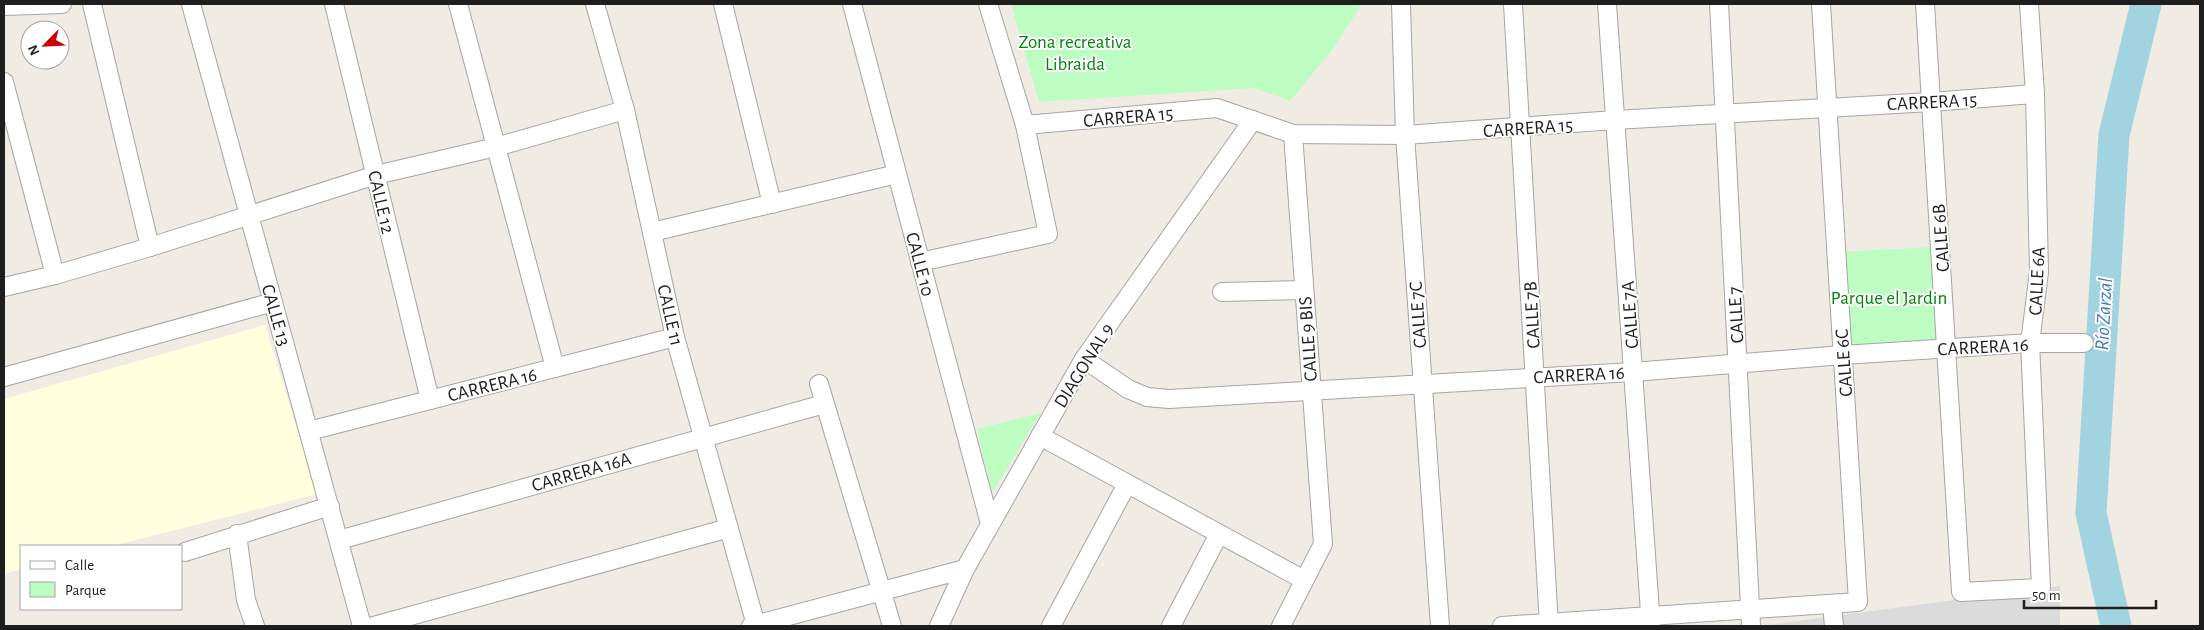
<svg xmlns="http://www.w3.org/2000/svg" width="2204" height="630" font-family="'Alegreya Sans',sans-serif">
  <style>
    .residential { fill: #dcdbdb }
    .education { fill: #ffffde }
    .park { fill: #befdc2 }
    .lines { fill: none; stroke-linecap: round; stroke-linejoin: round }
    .river { stroke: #a1d3e1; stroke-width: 31 }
    .minor-casing { stroke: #a5a5a5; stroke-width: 20 }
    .minor { stroke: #fff; stroke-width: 18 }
    .labels { text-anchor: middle; stroke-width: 4; stroke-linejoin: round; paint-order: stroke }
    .park-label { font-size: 19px; fill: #04850d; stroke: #fff }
    .street-label { font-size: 19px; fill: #1e1e1e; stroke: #fff }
    .water-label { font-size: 20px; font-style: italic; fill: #4179ad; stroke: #fff }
  </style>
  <rect width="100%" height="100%" fill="#f0ece4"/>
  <polygon class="residential" points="2060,586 2060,626 1760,626"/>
  <polygon class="education" points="265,325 317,494 112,546 21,546 21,569 4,574 4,399"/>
  <g class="park">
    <polygon points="1011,4 1362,4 1329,54 1290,101 1254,88 1039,102"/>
    <polygon points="1933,247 1943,341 1842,348 1837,252"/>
    <polygon points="1041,413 992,493 977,429"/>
  </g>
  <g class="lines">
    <polyline class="river" points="2116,626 2091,513 2114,135 2146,4"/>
    <defs>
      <g id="minor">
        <polyline points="92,4 150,247"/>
        <polyline points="191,4 362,626"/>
        <polyline points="334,4 430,400"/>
        <polyline points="458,4 555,368"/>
        <polyline points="595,4 625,110 675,337 756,625"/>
        <polyline points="723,4 772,204"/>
        <polyline points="852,4 990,524"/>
        <polyline points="1401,4 1405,135 1440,626"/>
        <polyline points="1513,4 1549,626"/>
        <polyline points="1607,4 1651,626"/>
        <polyline points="1719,4 1751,626"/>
        <polyline points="1925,4 1961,592 2041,588 2030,343 2039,272 2035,94 2029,4"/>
        <polyline points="4,6 62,4"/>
        <polyline points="4,82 55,275"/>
        <polyline points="1025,125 1217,108 1293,134 1405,135 1615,120 1931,102 2035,94"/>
        <polyline points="652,232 897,174"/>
        <polyline points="920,262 1048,234 1025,125 988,4"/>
        <polyline points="4,287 55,275 150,247 376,175 496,147 625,110"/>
        <polyline points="1222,292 1304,290"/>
        <polyline points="1084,359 1128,389 1147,397 1169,399 1633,372 1843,355 2030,343 2084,343"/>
        <polyline points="4,377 273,302"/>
        <polyline points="819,384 892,626"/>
        <polyline points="309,431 675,337"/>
        <polyline points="1040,436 1304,580"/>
        <polyline points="237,534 246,600 255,626"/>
        <polyline points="339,540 824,404"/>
        <polyline points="185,552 330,506"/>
        <polyline points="1832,604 1834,626"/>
        <polyline points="374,626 729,528"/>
        <polyline points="751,626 965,569"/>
        <polyline points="939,626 965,569 1084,359 1253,120"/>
        <polyline points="1051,626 1127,484"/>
        <polyline points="1171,626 1219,534"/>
        <polyline points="1281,626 1323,544 1293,134"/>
        <polyline points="1502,626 1858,602 1821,4"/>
      </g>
    </defs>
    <use href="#minor" class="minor-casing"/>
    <use href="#minor" class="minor"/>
  </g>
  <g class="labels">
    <g class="park-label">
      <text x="1075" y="48">Zona recreativa<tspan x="1075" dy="22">Libraida</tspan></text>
      <text x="1889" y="304">Parque el Jardin</text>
    </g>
    <g class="street-label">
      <text transform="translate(1932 101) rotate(-3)" y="7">CARRERA 15</text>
      <text transform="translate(1128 116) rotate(-5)" y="7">CARRERA 15</text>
      <text transform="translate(1528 127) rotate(-4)" y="7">CARRERA 15</text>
      <text transform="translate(382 202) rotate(77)" y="7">CALLE 12</text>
      <text transform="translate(1940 238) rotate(-94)" y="7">CALLE 6B</text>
      <text transform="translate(921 264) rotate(75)" y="7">CALLE 10</text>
      <text transform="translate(2036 281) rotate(-87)" y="7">CALLE 6A</text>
      <text transform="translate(277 315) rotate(74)" y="7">CALLE 13</text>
      <text transform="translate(671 315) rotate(77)" y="7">CALLE 11</text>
      <text transform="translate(1417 315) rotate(-94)" y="7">CALLE 7C</text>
      <text transform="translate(1531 315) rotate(-93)" y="7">CALLE 7B</text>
      <text transform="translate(1629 315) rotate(-94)" y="7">CALLE 7A</text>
      <text transform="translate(1735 315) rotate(-93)" y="7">CALLE 7</text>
      <text transform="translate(1307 339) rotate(-94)" y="7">CALLE 9 BIS</text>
      <text transform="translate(1983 346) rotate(-3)" y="7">CARRERA 16</text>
      <text transform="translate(1843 363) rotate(-94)" y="7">CALLE 6C</text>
      <text transform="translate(1083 365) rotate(-58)" y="7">DIAGONAL 9</text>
      <text transform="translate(1579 374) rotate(-3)" y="7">CARRERA 16</text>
      <text transform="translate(492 384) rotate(-14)" y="7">CARRERA 16</text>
      <text transform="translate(581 471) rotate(-16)" y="7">CARRERA 16A</text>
    </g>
    <g class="water-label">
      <text transform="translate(2103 314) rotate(-87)" y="7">Río Zarzal</text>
    </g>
  </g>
  <rect width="2204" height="630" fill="none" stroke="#1e1e1e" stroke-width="10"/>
  <rect x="20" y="545" width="162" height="65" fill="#ffffff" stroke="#a5a5a5"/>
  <rect x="30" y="561" width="25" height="8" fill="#ffffff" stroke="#a5a5a5"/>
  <text x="65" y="570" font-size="15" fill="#1e1e1e">Calle</text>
  <rect x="30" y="582" width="25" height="15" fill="#befdc2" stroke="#a5a5a5"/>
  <text x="65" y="595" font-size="15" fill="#1e1e1e">Parque</text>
  <g transform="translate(45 45) rotate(246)"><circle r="24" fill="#ffffff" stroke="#a5a5a5"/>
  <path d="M0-4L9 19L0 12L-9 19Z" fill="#cd0003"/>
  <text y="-8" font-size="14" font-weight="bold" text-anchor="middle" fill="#1e1e1e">N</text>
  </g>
  <path d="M2024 600v8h132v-8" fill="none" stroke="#1e1e1e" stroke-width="2.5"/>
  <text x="2032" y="600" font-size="15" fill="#1e1e1e" stroke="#ffffff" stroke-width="4" paint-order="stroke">50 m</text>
</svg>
